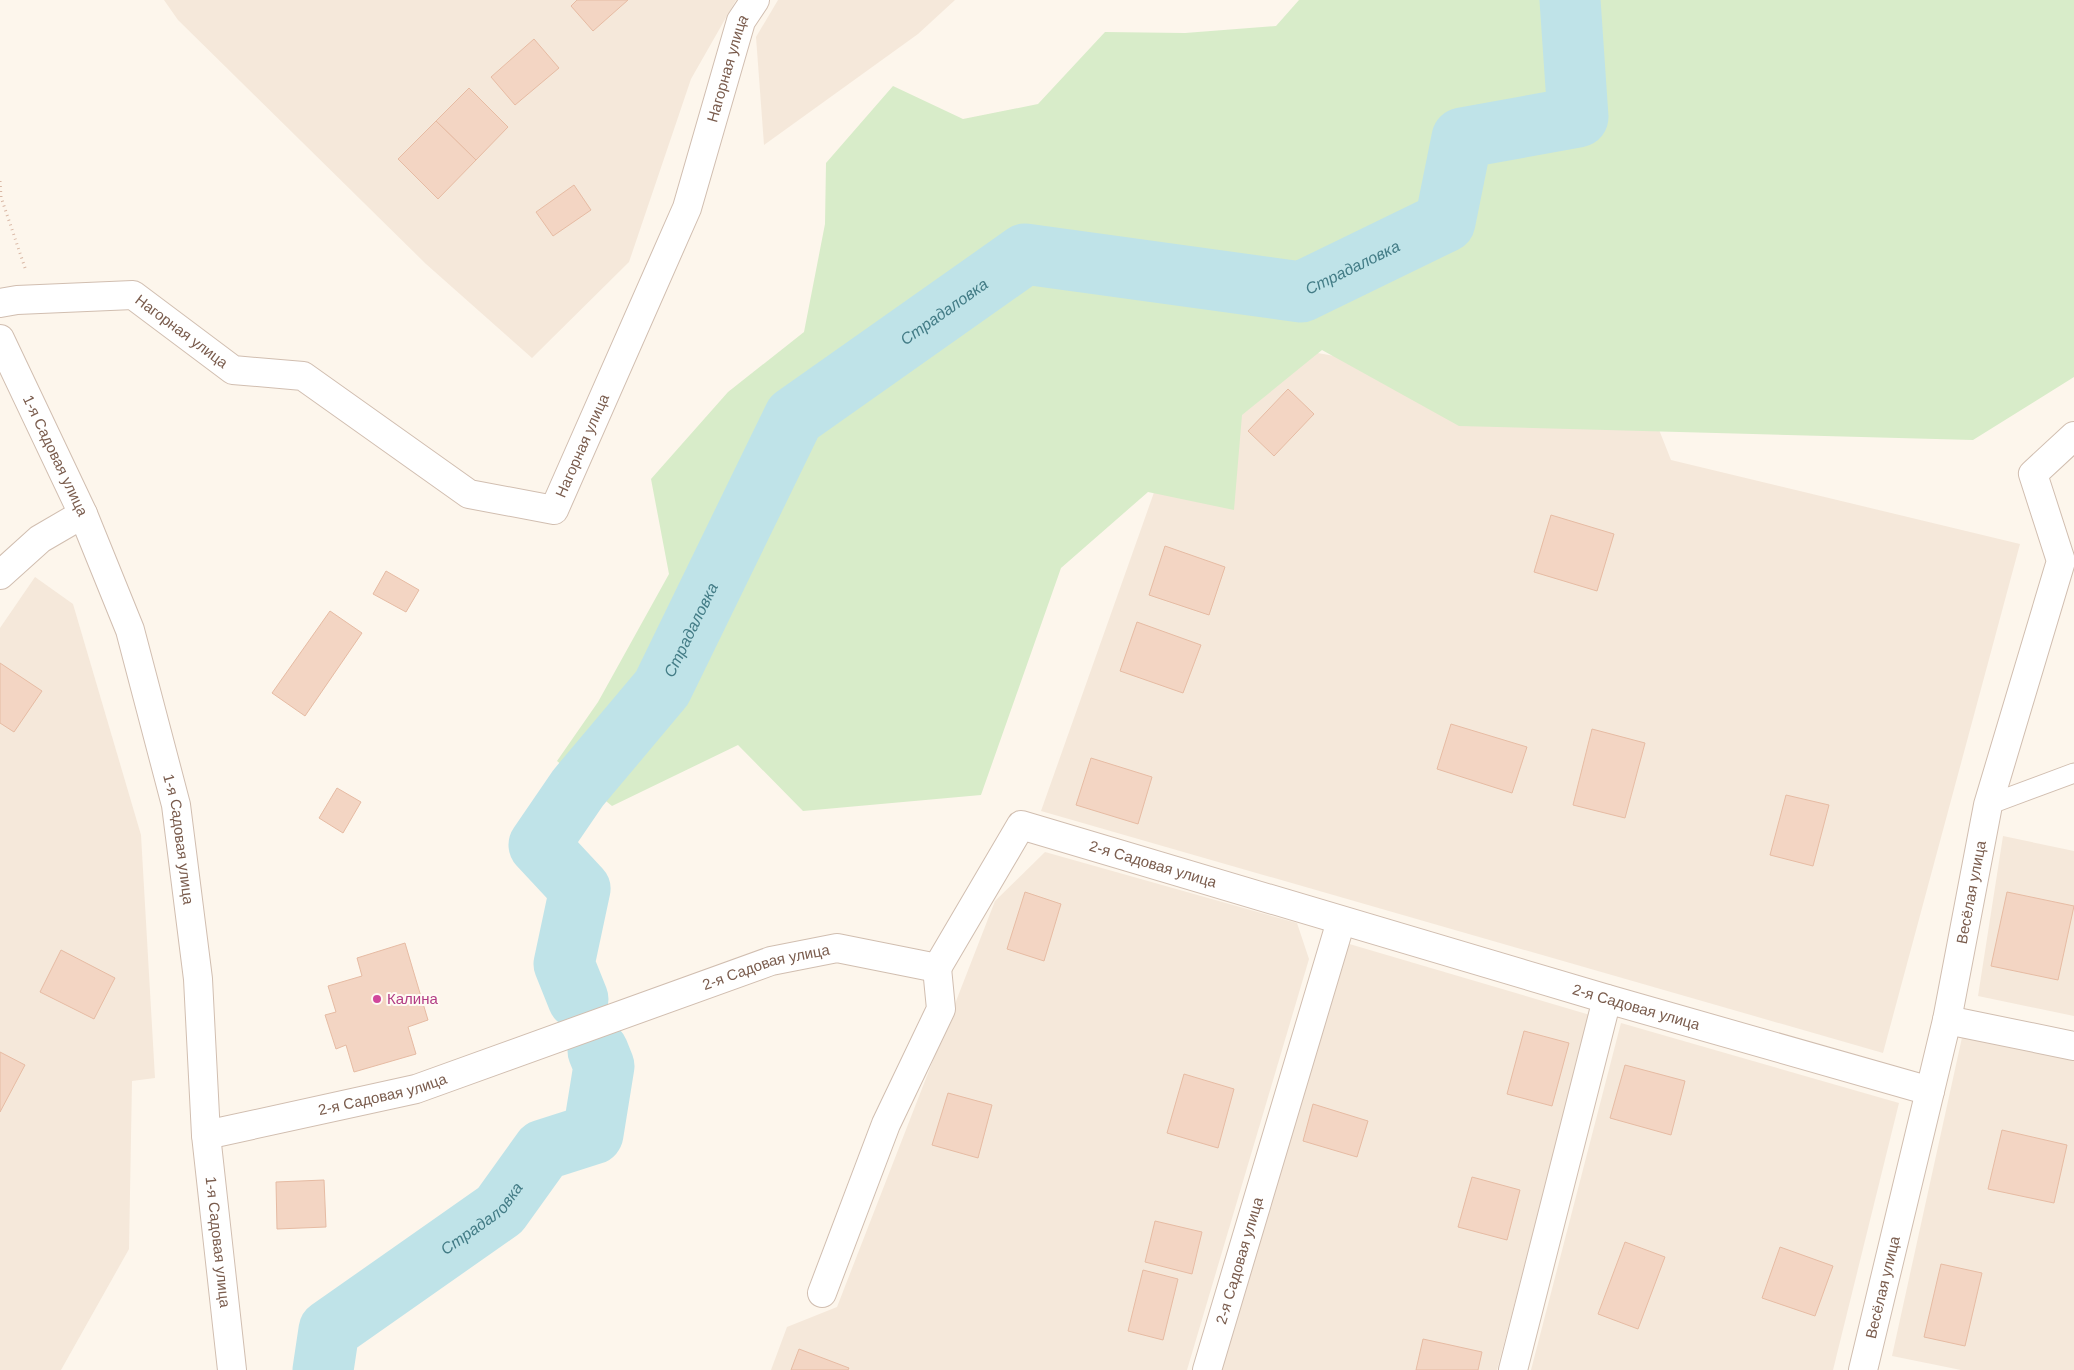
<svg xmlns="http://www.w3.org/2000/svg" width="2074" height="1370" font-family="Arial,sans-serif">
  <style>
    .residential { fill: #f5e8da }
    .green { fill: #d8ecc9 }
    .lines { fill: none; stroke-linecap: round; stroke-linejoin: round }
    .river { stroke: #bfe3e8; stroke-width: 61 }
    .building { fill: #f3d5c3; stroke: #e6bba3 }
    .service-casing { stroke: #d1beb0; stroke-width: 21 }
    .minor-casing { stroke: #d1beb0; stroke-width: 30 }
    .tertiary-casing { stroke: #d1beb0; stroke-width: 30 }
    .path { stroke: #d9b8a5; stroke-width: 3; stroke-dasharray: 1 4; stroke-linecap: butt }
    .service { stroke: #fff; stroke-width: 19 }
    .minor { stroke: #fff; stroke-width: 28 }
    .tertiary { stroke: #fff; stroke-width: 28 }
    .hotel-dot { fill: #d1479c; stroke: #fffaf3; stroke-width: 2 }
    .labels { text-anchor: middle; stroke-width: 4; stroke-linejoin: round; paint-order: stroke }
    .street-label { font-size: 15px; fill: #7a5c4d; stroke: #fffaf3 }
    .hotel-label { font-size: 15px; fill: #b23c85; stroke: #fffaf3; text-anchor: start }
    .water-label { font-size: 16px; font-style: italic; fill: #437c86; stroke: #fffaf3 }
  </style>
  <rect width="100%" height="100%" fill="#fdf6ec"/>
  <g class="residential">
    <polygon points="164,0 736,0 691,79 629,262 532,358 426,264 178,20"/>
    <polygon points="778,0 955,0 918,34 764,145 756,37"/>
    <polygon points="1312,352 1652,412 1671,460 2020,544 1883,1053 1041,811 1168,453"/>
    <polygon points="35,577 73,604 141,835 155,1078 132,1081 129,1249 61,1370 0,1370 0,628"/>
    <polygon points="2003,836 2074,851 2074,1016 1978,996"/>
    <polygon points="1045,852 1297,923 1309,959 1187,1370 771,1370 787,1327 837,1307 995,901"/>
    <polygon points="1346,943 1590,1015 1497,1370 1220,1370"/>
    <polygon points="1621,1023 1899,1103 1833,1370 1531,1370"/>
    <polygon points="1963,1033 2074,1056 2074,1370 1961,1370 1892,1356"/>
  </g>
  <polygon class="green" points="1299,0 2074,0 2074,377 1973,440 1459,426 1322,350 1242,415 1234,510 1148,492 1061,568 981,795 803,811 738,745 612,806 557,761 598,702 669,574 651,479 728,392 804,332 825,224 826,163 893,86 963,119 1038,104 1105,32 1185,33 1276,26"/>
  <g class="lines">
    <g class="river">
      <path id="s1" d="M578,999L564,964L580,889L539,845L578,788L662,688L794,417L1025,254L1301,292L1445,222L1462,138L1578,117L1570,0"/>
      <path id="s2" d="M323,1370L329,1330L500,1210L543,1150L593,1134L604,1066L598,1051"/>
    </g>
  </g>
  <g class="building">
    <polygon points="577,0 628,0 593,31 571,6"/>
    <polygon points="534,39 559,68 515,105 491,77"/>
    <polygon points="469,88 508,127 476,160 436,121"/>
    <polygon points="436,121 476,160 438,199 398,159"/>
    <polygon points="574,185 591,210 553,236 536,212"/>
    <polygon points="1288,389 1314,414 1274,456 1248,431"/>
    <polygon points="1551,515 1614,534 1597,591 1534,572"/>
    <polygon points="1165,546 1225,567 1209,615 1149,595"/>
    <polygon points="386,571 419,590 406,612 373,594"/>
    <polygon points="330,611 362,633 305,716 272,693"/>
    <polygon points="1137,622 1201,645 1183,693 1120,671"/>
    <polygon points="0,663 42,691 14,732 0,723"/>
    <polygon points="1451,724 1527,747 1512,793 1437,769"/>
    <polygon points="1592,729 1645,743 1625,818 1573,805"/>
    <polygon points="1091,758 1152,777 1138,824 1076,805"/>
    <polygon points="337,788 361,802 343,833 319,818"/>
    <polygon points="1786,795 1829,805 1813,866 1770,855"/>
    <polygon points="1025,892 1061,904 1044,961 1007,949"/>
    <polygon points="2007,892 2074,906 2058,980 1991,966"/>
    <polygon points="405,943 428,1020 408,1027 416,1054 354,1072 346,1045 336,1049 325,1015 336,1012 328,986 362,976 357,958"/>
    <polygon points="61,950 115,978 94,1019 40,992"/>
    <polygon points="1524,1031 1569,1043 1552,1106 1507,1094"/>
    <polygon points="0,1052 25,1065 0,1112"/>
    <polygon points="1625,1065 1685,1081 1671,1135 1610,1118"/>
    <polygon points="1184,1074 1234,1089 1218,1148 1167,1133"/>
    <polygon points="948,1093 992,1105 978,1158 932,1145"/>
    <polygon points="1313,1104 1368,1121 1357,1157 1303,1141"/>
    <polygon points="2002,1130 2067,1145 2054,1203 1988,1189"/>
    <polygon points="1472,1177 1520,1190 1507,1240 1458,1227"/>
    <polygon points="324,1180 326,1227 277,1229 276,1182"/>
    <polygon points="1155,1221 1202,1232 1192,1274 1145,1262"/>
    <polygon points="1625,1242 1665,1257 1638,1329 1598,1314"/>
    <polygon points="1780,1247 1833,1266 1815,1316 1762,1298"/>
    <polygon points="1941,1264 1982,1273 1965,1346 1924,1337"/>
    <polygon points="1143,1270 1178,1279 1163,1340 1128,1331"/>
    <polygon points="1423,1339 1482,1352 1478,1370 1416,1370"/>
    <polygon points="799,1349 849,1368 848,1370 791,1370"/>
  </g>
  <g class="lines">
    <defs>
      <polyline id="service" points="1988,805 2074,773"/>
      <g id="minor">
        <path id="s3" d="M0,303L17,300L133,295L233,370L303,376L469,494L554,510L687,208L741,21L755,0"/>
        <polyline points="0,575 40,539 83,514"/>
        <polyline points="1947,1020 2074,1046"/>
        <path id="s4" d="M206,1135L416,1089L771,961L837,948L937,968L1021,825L1607,999L1930,1091"/>
        <polyline points="822,1293 886,1124 941,1009 937,968"/>
        <path id="s5" d="M1207,1370L1341,921"/>
        <polyline points="1513,1370 1607,999"/>
        <path id="s6" d="M1863,1370L1947,1020L1988,805L2061,561L2033,474L2074,436"/>
      </g>
      <g id="tertiary">
        <path id="s7" d="M0,339L83,514L130,630L176,805L198,979L206,1135L232,1370"/>
      </g>
    </defs>
    <use href="#service" class="service-casing"/>
    <use href="#minor" class="minor-casing"/>
    <use href="#tertiary" class="tertiary-casing"/>
    <polyline class="path" points="0,181 1,197 25,268"/>
    <use href="#service" class="service"/>
    <use href="#minor" class="minor"/>
    <use href="#tertiary" class="tertiary"/>
  </g>
  <circle class="hotel-dot" cx="377" cy="999" r="5"/>
  <g class="labels">
    <g class="street-label">
      <text dy="5" stroke="none"><textPath href="#s3" startOffset="1094">Нагорная улица</textPath></text>
      <text dy="5" stroke="none"><textPath href="#s3" startOffset="194">Нагорная улица</textPath></text>
      <text dy="5" stroke="none"><textPath href="#s3" startOffset="689">Нагорная улица</textPath></text>
      <text dy="5" stroke="none"><textPath href="#s7" startOffset="129">1-я Садовая улица</textPath></text>
      <text dy="5" stroke="none"><textPath href="#s7" startOffset="534">1-я Садовая улица</textPath></text>
      <text dy="5" stroke="none"><textPath href="#s4" startOffset="1065">2-я Садовая улица</textPath></text>
      <text dy="5" stroke="none"><textPath href="#s6" startOffset="490">Весёлая улица</textPath></text>
      <text dy="5" stroke="none"><textPath href="#s4" startOffset="586">2-я Садовая улица</textPath></text>
      <text dy="5" stroke="none"><textPath href="#s4" startOffset="1569">2-я Садовая улица</textPath></text>
      <text dy="5" stroke="none"><textPath href="#s4" startOffset="181">2-я Садовая улица</textPath></text>
      <text dy="5" stroke="none"><textPath href="#s7" startOffset="939">1-я Садовая улица</textPath></text>
      <text dy="5" stroke="none"><textPath href="#s5" startOffset="114">2-я Садовая улица</textPath></text>
      <text dy="5" stroke="none"><textPath href="#s6" startOffset="85">Весёлая улица</textPath></text>
    </g>
    <g class="hotel-label">
      <text x="387" y="1004">Калина</text>
    </g>
    <g class="water-label">
      <text dy="6" stroke="none"><textPath href="#s1" startOffset="1294">Страдаловка</textPath></text>
      <text dy="6" stroke="none"><textPath href="#s1" startOffset="859">Страдаловка</textPath></text>
      <text dy="6" stroke="none"><textPath href="#s1" startOffset="439">Страдаловка</textPath></text>
      <text dy="6" stroke="none"><textPath href="#s2" startOffset="230">Страдаловка</textPath></text>
    </g>
  </g>
</svg>
